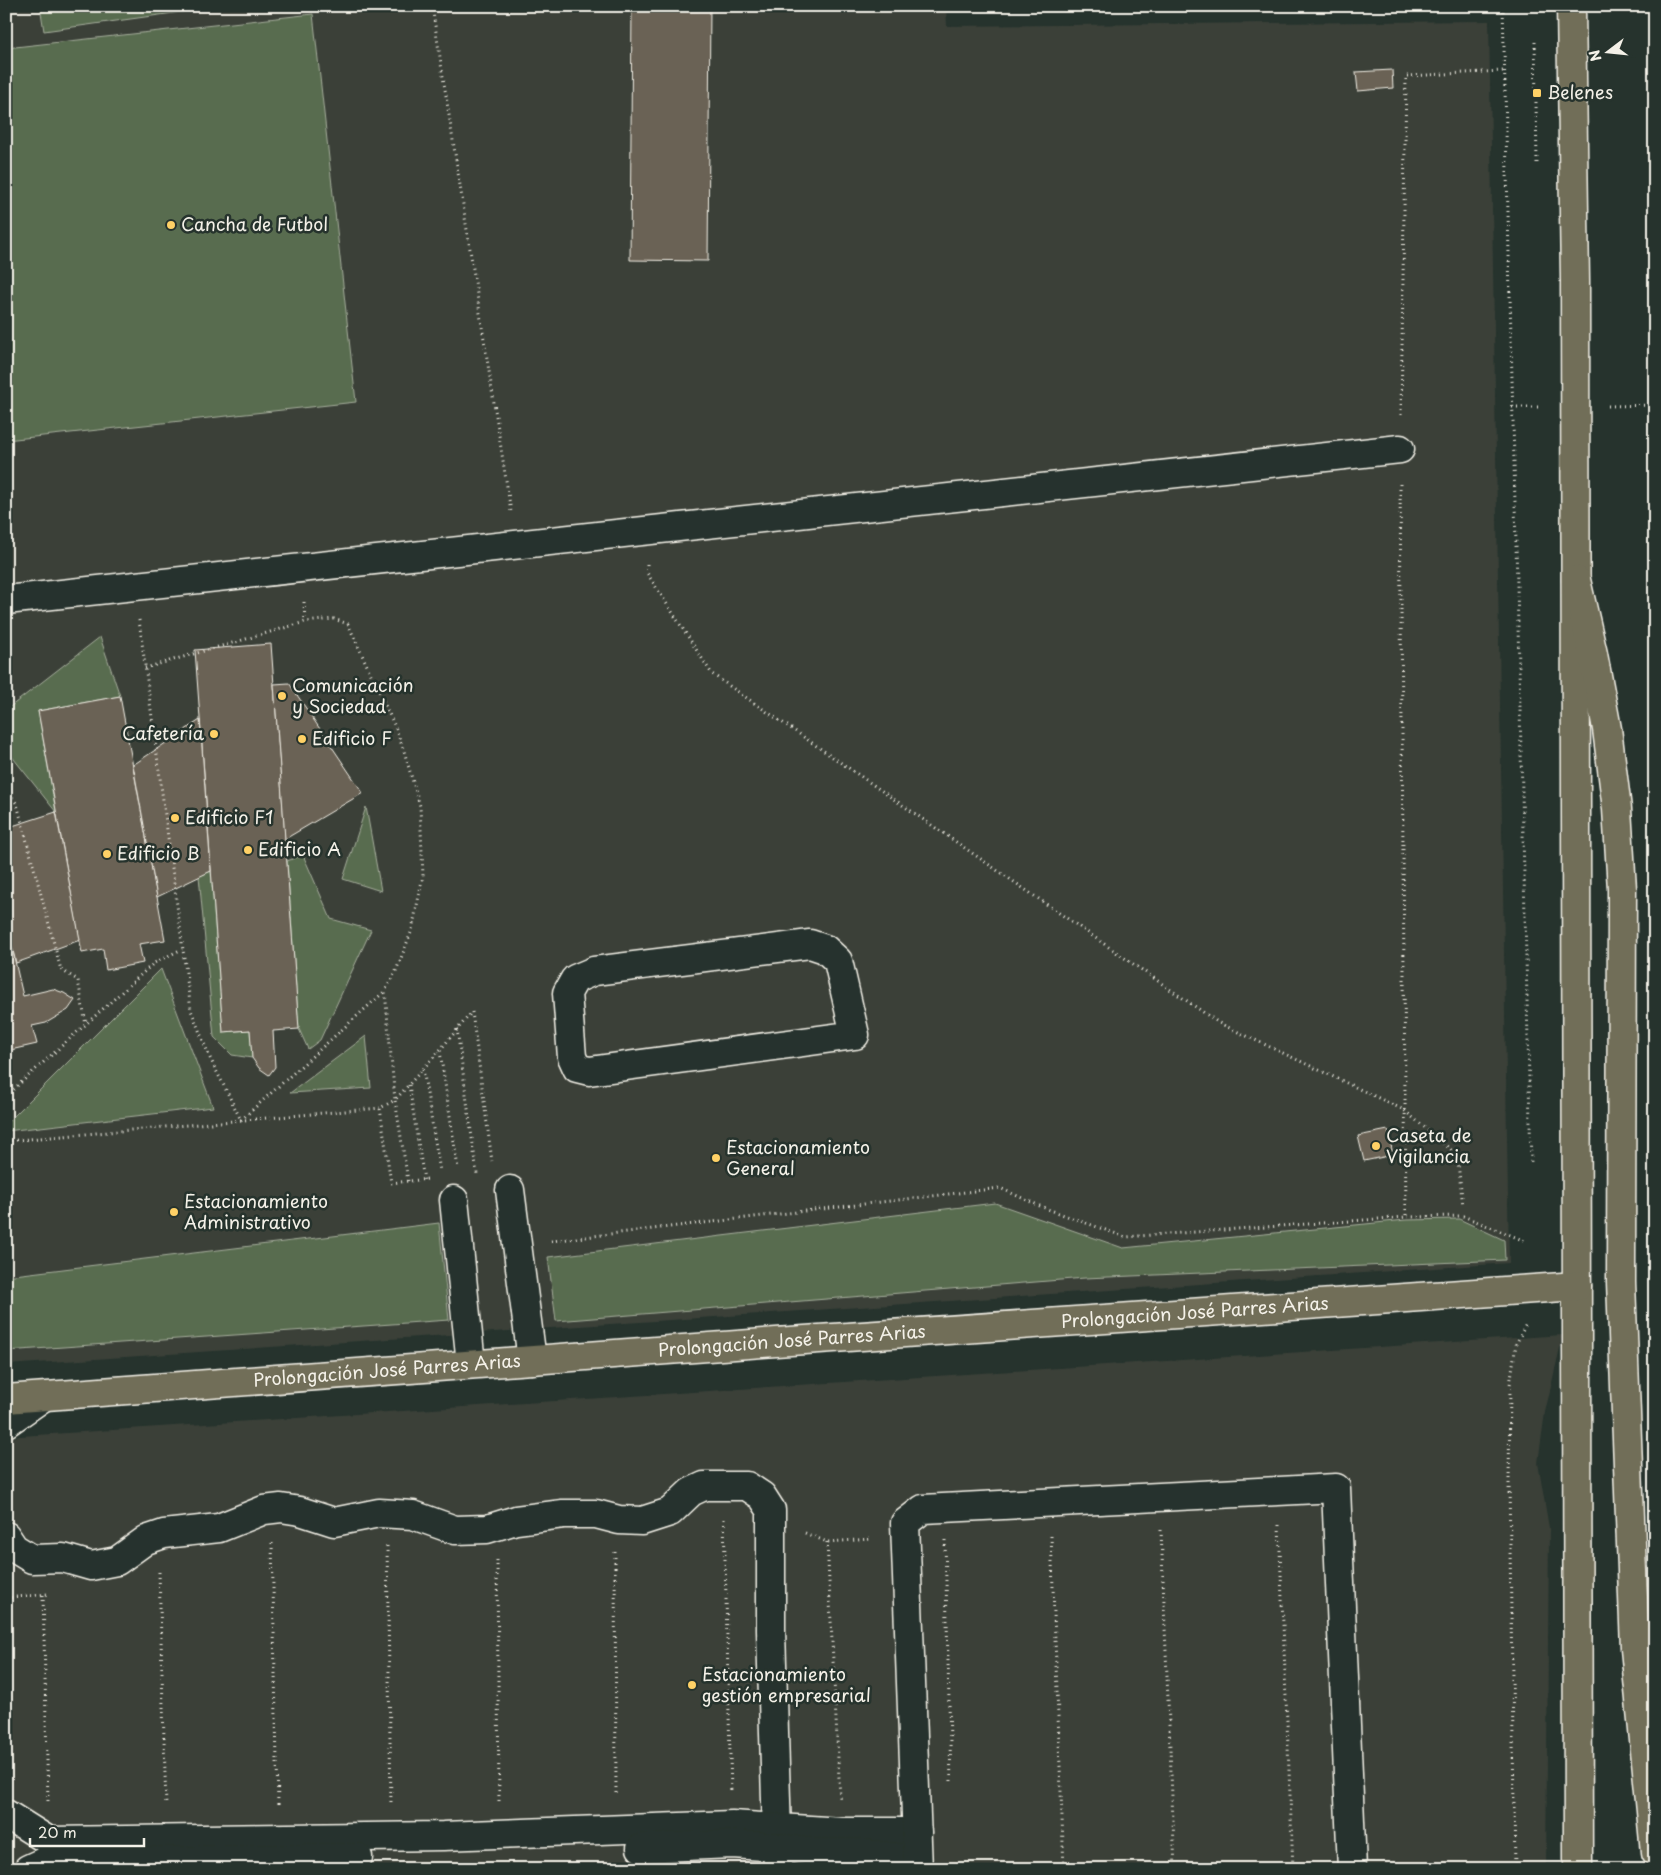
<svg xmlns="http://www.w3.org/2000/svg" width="1661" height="1875" font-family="'Playpen Sans',sans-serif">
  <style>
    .built { fill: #3b4139 }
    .green { fill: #596c50; stroke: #a6ae9c }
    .building { fill: #6b6254; stroke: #f4f1e8 }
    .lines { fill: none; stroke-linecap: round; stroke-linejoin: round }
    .minor-casing { stroke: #f4f1e8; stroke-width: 31 }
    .major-casing { stroke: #f4f1e8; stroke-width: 31 }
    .highway-casing { stroke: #f4f1e8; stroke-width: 31 }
    .path { stroke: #f4f1e8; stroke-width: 3; stroke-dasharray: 1 4; stroke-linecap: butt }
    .minor { stroke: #26332d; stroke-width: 28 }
    .major { stroke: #716e59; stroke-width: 28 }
    .highway { stroke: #716e59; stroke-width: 28 }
    .poi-dot { fill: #ffd166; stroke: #26332d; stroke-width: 2 }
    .labels { text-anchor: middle; stroke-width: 5; stroke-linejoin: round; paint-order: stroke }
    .poi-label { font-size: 18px; fill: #f4f1e8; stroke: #26332d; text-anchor: start }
    .street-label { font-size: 18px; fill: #f4f1e8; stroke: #26332d }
  </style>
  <rect width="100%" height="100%" fill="#26332d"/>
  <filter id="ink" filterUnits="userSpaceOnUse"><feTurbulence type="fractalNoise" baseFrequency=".02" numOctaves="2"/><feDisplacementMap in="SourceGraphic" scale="10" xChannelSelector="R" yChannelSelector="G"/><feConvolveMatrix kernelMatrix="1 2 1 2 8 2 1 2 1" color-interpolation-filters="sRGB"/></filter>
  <g filter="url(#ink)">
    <g class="built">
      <polygon points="6,6 946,6 947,26 1489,21 1509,1263 6,1365"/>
      <polygon points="1563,1335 1545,1412 1538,1463 1549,1528 1546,1869 6,1869 6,1437"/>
    </g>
    <g class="green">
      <polygon points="40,6 217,6 217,7 44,31"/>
      <polygon points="313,14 356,402 6,440 6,48"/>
      <polygon points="100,637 120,696 38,711 56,812 6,749 6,710"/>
      <polygon points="366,807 381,891 343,879"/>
      <polygon points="303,855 331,919 371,930 320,1040 308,1049 299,1029 287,861"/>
      <polygon points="211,871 223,1032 250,1030 252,1058 232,1055 214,1037 199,876"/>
      <polygon points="161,969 213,1107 6,1131 6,1124"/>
      <polygon points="366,1036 371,1088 290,1093"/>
      <polygon points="995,1203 1123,1248 1406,1220 1459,1219 1504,1240 1505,1260 1085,1278 556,1321 548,1257"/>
      <polygon points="439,1223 449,1320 6,1351 6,1276"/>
    </g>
    <g class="building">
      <polygon points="632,6 710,6 708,261 630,260"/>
      <polygon points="1392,70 1393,88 1358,91 1356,72"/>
      <polygon points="271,644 299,1029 273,1031 275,1067 269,1075 259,1068 252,1058 250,1030 223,1032 195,650"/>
      <polygon points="289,683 363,793 285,839 274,684"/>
      <polygon points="120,696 165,940 139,944 143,963 106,970 103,949 82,953 38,711"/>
      <polygon points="200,720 211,871 157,897 133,765"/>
      <polygon points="56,812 80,940 16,963 6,922 6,828"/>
      <polygon points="6,922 23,996 53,989 64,993 75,1000 68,1010 46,1023 32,1026 37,1044 6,1051"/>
      <polygon points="1388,1130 1393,1155 1364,1161 1358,1136"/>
    </g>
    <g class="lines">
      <defs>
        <g id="minor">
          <polyline points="6,600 1400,449"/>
          <polygon points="810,944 825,949 838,961 855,1035 589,1071 577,1068 572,1057 567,993 575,979 594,971"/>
          <polyline points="510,1190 532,1360"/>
          <polyline points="454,1200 471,1364"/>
          <polyline points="6,1423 43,1397"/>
          <polyline points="6,1536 14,1548 32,1559 63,1558 91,1566 117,1561 146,1540 164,1534 219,1528 264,1510 281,1508 300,1511 334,1522 379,1513 413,1515 455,1530 487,1529 516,1520 563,1514 596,1514 619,1520 642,1521 670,1512 691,1492 704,1486 747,1486 762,1496 771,1510 771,1630 778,1869"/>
          <polyline points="6,1814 49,1841 443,1836 732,1825 842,1832 917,1832"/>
          <polyline points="641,1848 732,1844 777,1847 812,1852 863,1853 917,1860"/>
          <polyline points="28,1869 41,1863 358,1857"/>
          <polyline points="918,1869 905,1523 923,1509 1336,1488 1352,1869"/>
        </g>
        <g id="major">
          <polyline points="1571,6 1575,281 1578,1869"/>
          <path id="s1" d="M6,1399L776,1342L1577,1286"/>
        </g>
        <polyline id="highway" points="1576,580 1593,654 1607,729 1617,809 1622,889 1621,1282 1635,1649 1655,1852"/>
      </defs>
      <use href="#minor" class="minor-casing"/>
      <use href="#major" class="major-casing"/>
      <use href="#highway" class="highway-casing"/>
      <g class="path">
        <polyline points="432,6 511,512"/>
        <polyline points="1503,6 1531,1164"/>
        <polyline points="1535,42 1537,163"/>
        <polyline points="1608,406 1655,405"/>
        <polyline points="1512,407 1542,407"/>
        <polyline points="1401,415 1406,76 1504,71"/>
        <polyline points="1400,484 1406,1217"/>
        <polyline points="647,564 647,573 712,674 1219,1023 1404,1110 1457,1155 1463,1206"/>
        <polyline points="304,602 305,622"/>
        <polyline points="139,620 191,1010 210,1058 241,1120"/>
        <polyline points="145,668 305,622 334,619 348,624 396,729 404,751 420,806 423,876 412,930 396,971 385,991"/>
        <polyline points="6,790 17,804 61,970 78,980 86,1025"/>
        <polyline points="472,1012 492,1161"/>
        <polyline points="457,1029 477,1174"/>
        <polyline points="440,1051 458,1168"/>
        <polyline points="423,1069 440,1171"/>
        <polyline points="409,1085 424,1180"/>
        <polyline points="6,1096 154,963 182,949"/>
        <polyline points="241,1120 385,991 395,1100 440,1050 472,1012"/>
        <polyline points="6,1141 380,1108"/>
        <polyline points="408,1181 395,1100 380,1108 391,1183 428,1179"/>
        <polyline points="551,1241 1000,1188 1042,1207 1125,1237 1406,1217 1463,1216 1525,1241"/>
        <polyline points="724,1519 731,1793"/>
        <polyline points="1279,1525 1293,1869"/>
        <polyline points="1161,1530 1175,1869"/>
        <polyline points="805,1533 827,1542 872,1539"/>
        <polyline points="1051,1536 1064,1869"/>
        <polyline points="945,1540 951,1782"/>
        <polyline points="827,1542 840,1798"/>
        <polyline points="272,1543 278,1804"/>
        <polyline points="387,1546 391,1804"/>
        <polyline points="615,1552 616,1796"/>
        <polyline points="497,1560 499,1802"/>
        <polyline points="159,1572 166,1806"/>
        <polyline points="43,1595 48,1801"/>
        <polyline points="6,1598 48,1594"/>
        <polyline points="1515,1869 1509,1483 1510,1385 1516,1344 1526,1324"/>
      </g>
      <use href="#minor" class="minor"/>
      <use href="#major" class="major"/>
      <use href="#highway" class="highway"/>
    </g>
  </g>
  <g class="poi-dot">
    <rect x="1532" y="88" width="10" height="10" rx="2.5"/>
    <circle cx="171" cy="225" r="5"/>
    <circle cx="282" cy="696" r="5"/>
    <circle cx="214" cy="734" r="5"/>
    <circle cx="302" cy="739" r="5"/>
    <circle cx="175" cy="818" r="5"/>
    <circle cx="248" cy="850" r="5"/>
    <circle cx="107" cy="854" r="5"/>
    <circle cx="1376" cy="1146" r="5"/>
    <circle cx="716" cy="1158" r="5"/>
    <circle cx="174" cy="1212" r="5"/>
    <circle cx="692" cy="1685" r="5"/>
  </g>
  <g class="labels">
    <g class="poi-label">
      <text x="1547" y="99">Belenes</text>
      <text x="181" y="231">Cancha de Futbol</text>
      <text x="292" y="692">Comunicación<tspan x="292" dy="21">y Sociedad</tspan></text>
      <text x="204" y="740" text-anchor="end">Cafetería</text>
      <text x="312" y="745">Edificio F</text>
      <text x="185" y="824">Edificio F1</text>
      <text x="258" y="856">Edificio A</text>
      <text x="117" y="860">Edificio B</text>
      <text x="1386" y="1142">Caseta de<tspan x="1386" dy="21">Vigilancia</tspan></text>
      <text x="726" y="1154">Estacionamiento<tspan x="726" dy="21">General</tspan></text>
      <text x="184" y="1208">Estacionamiento<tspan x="184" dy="21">Administrativo</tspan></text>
      <text x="702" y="1681">Estacionamiento<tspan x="702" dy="21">gestión empresarial</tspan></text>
    </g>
    <g class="street-label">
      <text dy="6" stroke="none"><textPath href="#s1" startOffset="1192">Prolongación José Parres Arias</textPath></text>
      <text dy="6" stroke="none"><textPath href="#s1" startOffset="788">Prolongación José Parres Arias</textPath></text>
      <text dy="6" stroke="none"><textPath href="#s1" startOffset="382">Prolongación José Parres Arias</textPath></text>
    </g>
  </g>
  <rect width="1661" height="1875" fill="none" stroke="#26332d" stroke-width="25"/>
  <rect x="12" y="12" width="1636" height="1850" fill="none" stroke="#f4f1e8" stroke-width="2" filter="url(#ink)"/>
  <g transform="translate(1608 52) rotate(254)" stroke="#26332d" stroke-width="4" paint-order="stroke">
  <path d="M0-4L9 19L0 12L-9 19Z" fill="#f4f1e8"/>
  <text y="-8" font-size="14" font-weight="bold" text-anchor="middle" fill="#f4f1e8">N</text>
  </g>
  <path d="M30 1838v8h114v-8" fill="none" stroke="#f4f1e8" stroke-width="2.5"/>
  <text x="38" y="1838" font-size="15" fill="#f4f1e8" stroke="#26332d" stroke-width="4" paint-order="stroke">20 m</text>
</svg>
